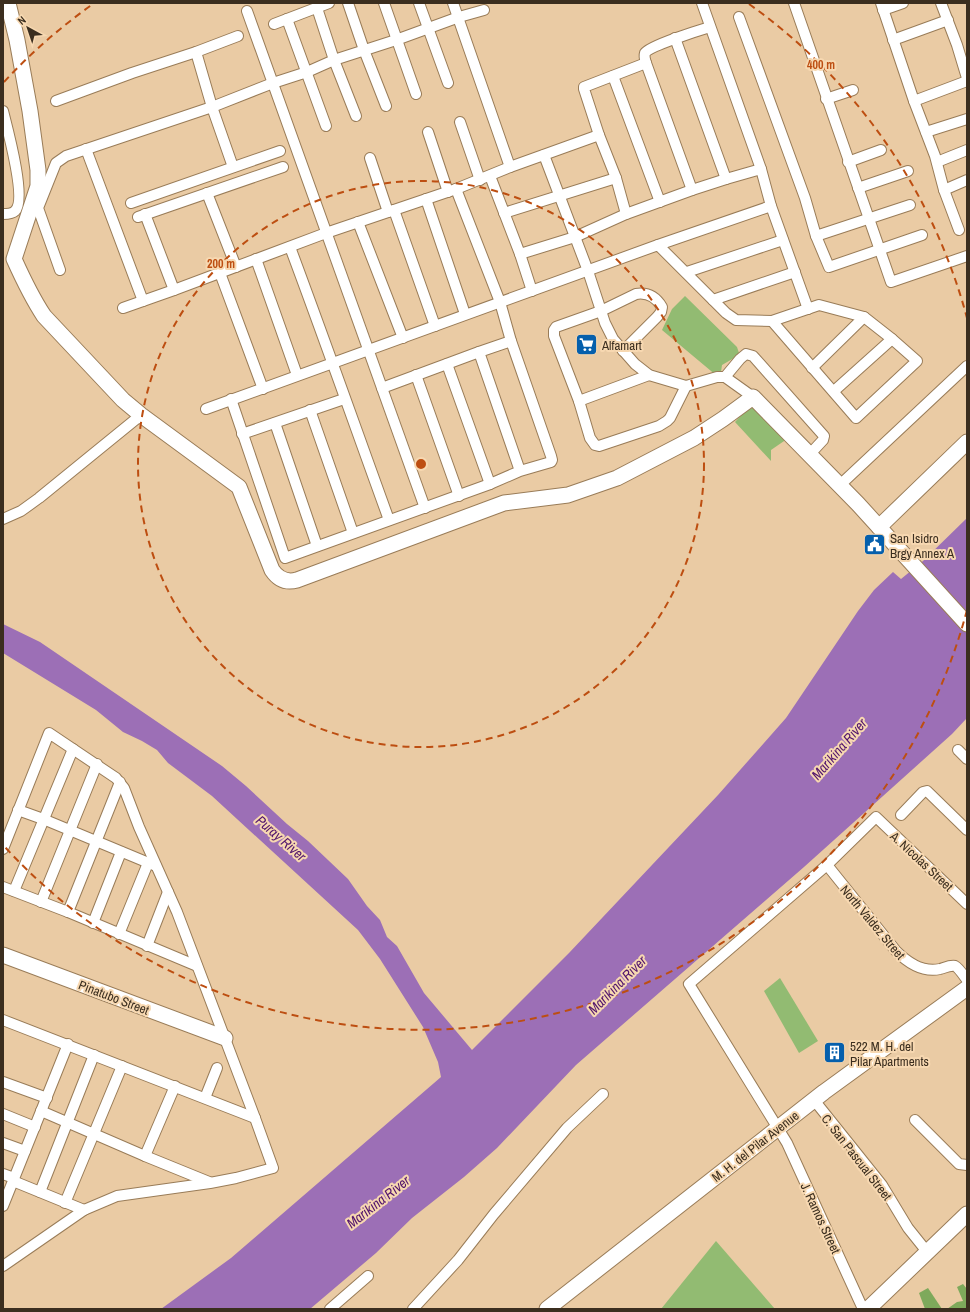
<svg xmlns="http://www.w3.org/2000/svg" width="970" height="1312" font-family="'Archivo Narrow',sans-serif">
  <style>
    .green { fill: #92bb72 }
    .forest { fill: #7ea95b }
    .water { fill: #9c6fb6 }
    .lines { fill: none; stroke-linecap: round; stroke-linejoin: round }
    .street-casing { stroke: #997c58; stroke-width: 12 }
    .secondary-casing { stroke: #997c58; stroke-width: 17 }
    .street { stroke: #fff; stroke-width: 10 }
    .secondary { stroke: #fff; stroke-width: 15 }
    .ring { fill: none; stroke: #bd4e11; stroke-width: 2; stroke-dasharray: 7 5 }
    .labels { text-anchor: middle; stroke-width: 4; stroke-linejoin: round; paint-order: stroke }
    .poi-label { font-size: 13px; fill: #3b2e1f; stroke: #f7d8b1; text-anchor: start }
    .street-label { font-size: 13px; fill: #3b2e1f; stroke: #f7d8b1 }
    .water-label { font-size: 14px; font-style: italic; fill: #50136c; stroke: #f7d8b1 }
    .centre { fill: #bd4e11; stroke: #f7d8b1; stroke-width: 2 }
    .ring-label { font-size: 12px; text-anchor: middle; font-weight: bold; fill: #bd4e11; stroke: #f7d8b1; stroke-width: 4; stroke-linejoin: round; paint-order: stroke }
  </style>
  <rect width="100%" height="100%" fill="#eacba4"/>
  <g class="green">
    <polygon points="685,296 737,347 739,353 734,358 722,365 721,372 717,376 662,330 672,309"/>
    <polygon points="757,407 787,439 771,450 771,461 735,422 747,409"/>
    <polygon points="780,978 818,1041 799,1053 764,991"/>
    <polygon points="716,1241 775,1309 661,1309"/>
  </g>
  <g class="forest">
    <polygon points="963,1284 967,1289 967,1309 947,1309 957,1302 963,1301 957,1287"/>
    <polygon points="928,1288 942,1309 925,1309 919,1293"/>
  </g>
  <polygon class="water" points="967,518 967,718 952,734 804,867 576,1065 497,1148 464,1177 412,1218 376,1253 310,1309 161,1309 231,1258 441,1077 438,1062 423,1027 380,959 358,930 212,796 168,763 157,750 142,741 123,732 96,710 3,653 3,624 40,642 222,766 246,786 287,824 308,841 348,879 367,906 380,920 387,937 397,946 424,993 472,1050 569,953 718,795 786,718 858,611 874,590 893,572 901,579 923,561"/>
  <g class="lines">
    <defs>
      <g id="street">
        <polyline points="348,3 364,50 386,106"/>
        <polyline points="384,3 416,94"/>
        <polyline points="419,3 448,83"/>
        <polyline points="453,3 510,167"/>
        <polyline points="702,3 761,169 771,206"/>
        <polyline points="794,3 891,282 967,256"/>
        <polyline points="881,3 914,101 935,156 944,190 959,230"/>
        <polyline points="941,3 957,45 967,78"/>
        <polyline points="317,8 334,60 356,116"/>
        <polyline points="883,10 903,3"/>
        <polyline points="247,11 425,508"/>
        <polyline points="739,17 805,198 816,236 829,267 922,235"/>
        <polyline points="287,19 326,126"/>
        <polyline points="274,24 329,3"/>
        <polyline points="675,38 726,179"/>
        <polyline points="893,40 948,20"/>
        <polyline points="196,52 212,107 233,167"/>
        <polyline points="613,76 660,202"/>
        <polyline points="826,99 853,90"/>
        <polyline points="56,101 132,73 196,52 238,36"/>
        <polyline points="914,101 967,81"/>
        <path d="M3,111C7,127 27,200 15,211C12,214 7,214 3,214"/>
        <polyline points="460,122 480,180"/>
        <polyline points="428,132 448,192"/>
        <polyline points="926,132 967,119"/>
        <polyline points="599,135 584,89 584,87 646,63"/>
        <polyline points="86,149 143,301"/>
        <polyline points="544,155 588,271 605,323 613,339 635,364 649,375 686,386 717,377 725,377 753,397"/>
        <polyline points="370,158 388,212"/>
        <polyline points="848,162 881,150"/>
        <polyline points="937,162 967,150"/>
        <polyline points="490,176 520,254 532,291"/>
        <polyline points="858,188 908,171"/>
        <polyline points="456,189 500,302 511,341"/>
        <path d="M692,190L646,63C645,60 644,56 645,53C649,46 700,30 710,27"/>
        <polyline points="944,190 967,180"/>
        <polyline points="207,193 236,267"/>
        <polyline points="426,199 465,314"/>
        <polyline points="131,203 280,151"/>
        <polyline points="394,210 435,326"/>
        <polyline points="504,213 616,178"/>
        <polyline points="145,214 174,290"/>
        <polyline points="138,217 283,167"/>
        <polyline points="358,222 403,338"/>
        <polyline points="816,236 910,205"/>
        <polyline points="658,245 771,206 808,309"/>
        <path d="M290,247C324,338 356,429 389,520"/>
        <polyline points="520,254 575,237 626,214 692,190 726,179 761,169"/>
        <polyline points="256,259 297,375"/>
        <polyline points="60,270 38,208 56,163 66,156 212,107 273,83 307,72 334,60 396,40 459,17 484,10"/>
        <polyline points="687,272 783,240"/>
        <polyline points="220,273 263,389"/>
        <polyline points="713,300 795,272"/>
        <polygon points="819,305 864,317 892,339 917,361 856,418 772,321"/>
        <polyline points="123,308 174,290 326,233 456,189 510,167 599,135 616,178 626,214"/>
        <path d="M623,351L657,317L661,312L662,307C656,297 648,292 636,294L601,311L556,327L554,330V336L579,401L590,438L595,445L599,446L659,426L667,421L670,418L686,386"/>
        <polyline points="447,364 490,484"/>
        <polyline points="812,368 864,317"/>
        <polyline points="416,375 459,496"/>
        <polyline points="725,377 740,359 746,354 753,356 824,436 823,440 810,454"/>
        <polyline points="382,388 479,352"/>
        <polyline points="834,391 892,339"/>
        <polyline points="231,399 285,558 490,484 520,471 551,462 552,460 551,456 511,341 479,352 520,471"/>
        <polyline points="579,401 649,375"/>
        <polyline points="206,409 658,245 726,313 736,320 772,321"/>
        <polyline points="310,410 353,533"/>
        <polyline points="275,423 317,546"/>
        <polyline points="242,434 344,399"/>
        <polyline points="840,485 967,366"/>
        <polyline points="3,519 21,511 39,498 141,415"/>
        <polyline points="958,750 967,759"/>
        <polyline points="18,810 43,819 156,866"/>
        <polyline points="901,815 923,792 927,791 967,830"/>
        <polyline points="3,849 49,733 116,778 124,788 139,827 177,912 255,1118 273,1168 236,1178 210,1183 117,1196 84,1210 3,1266"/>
        <path d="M827,865L896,951C907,962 922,973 940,969C944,968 950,965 955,966C959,968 964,976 967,980"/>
        <polyline points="3,887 68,912 197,966"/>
        <polyline points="14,891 73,749"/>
        <polyline points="41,902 97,764"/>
        <polyline points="68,912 120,782"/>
        <polyline points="93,923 121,852"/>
        <polyline points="119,934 148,863"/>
        <polyline points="147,946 168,892"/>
        <polyline points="3,1020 255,1118"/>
        <polyline points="3,1082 47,1098"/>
        <polyline points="205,1098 217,1068"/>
        <polyline points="814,1100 882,1185 908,1228 928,1253"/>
        <polyline points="41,1111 145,1156 209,1182"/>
        <polyline points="3,1114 35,1127"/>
        <polyline points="915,1120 959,1164 967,1165"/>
        <polyline points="3,1143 25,1151"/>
        <polyline points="145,1156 175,1086"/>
        <polyline points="3,1174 14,1178"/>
        <polyline points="13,1181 84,1210"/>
        <polyline points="40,1192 94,1055"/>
        <polyline points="65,1203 122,1066"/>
        <polyline points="3,1206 68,1044"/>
        <polyline points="330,1309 368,1276"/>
        <polyline points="413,1309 458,1260 494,1214 567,1128 603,1094"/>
        <polyline points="863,1309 787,1143 689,984 827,865 876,817 967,904"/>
      </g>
      <g id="secondary">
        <path d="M8,3L17,40L30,111L38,170V186L14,259C23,279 32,298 44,316L123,400L141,415L239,487L272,570C278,579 286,583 297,580L504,503L568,495L617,478L694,438L723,419L753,397L858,504L967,624"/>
        <polyline points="879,527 967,442"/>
        <polyline points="3,955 225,1038"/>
        <polyline points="547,1309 824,1092 967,988"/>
        <polyline points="868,1309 967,1214"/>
      </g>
    </defs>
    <use href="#street" class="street-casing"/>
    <use href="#secondary" class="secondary-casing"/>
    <use href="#street" class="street"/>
    <use href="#secondary" class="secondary"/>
  </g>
  <g class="ring">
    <circle cx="421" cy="464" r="283"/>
    <path d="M967 610A565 565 0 0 1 4 846M4 82A565 565 0 0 1 93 4M749 4A565 565 0 0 1 967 318"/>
  </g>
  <defs>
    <symbol id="supermarket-square" viewBox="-11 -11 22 22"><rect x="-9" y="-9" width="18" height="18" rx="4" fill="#055fac" stroke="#f7d8b1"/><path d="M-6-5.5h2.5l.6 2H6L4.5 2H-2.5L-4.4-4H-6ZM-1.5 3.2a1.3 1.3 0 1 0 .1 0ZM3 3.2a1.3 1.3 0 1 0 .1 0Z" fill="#fff"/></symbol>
    <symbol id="civic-square" viewBox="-11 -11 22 22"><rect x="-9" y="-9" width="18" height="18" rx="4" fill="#055fac" stroke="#f7d8b1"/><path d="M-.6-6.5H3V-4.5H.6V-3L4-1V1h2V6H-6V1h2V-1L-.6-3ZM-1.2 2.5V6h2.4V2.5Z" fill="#fff"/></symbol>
    <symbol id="building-square" viewBox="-11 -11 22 22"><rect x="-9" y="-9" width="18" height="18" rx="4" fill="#055fac" stroke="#f7d8b1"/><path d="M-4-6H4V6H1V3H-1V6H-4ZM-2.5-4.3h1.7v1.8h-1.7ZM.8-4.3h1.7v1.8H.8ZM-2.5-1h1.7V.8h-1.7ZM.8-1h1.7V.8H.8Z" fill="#fff"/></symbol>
  </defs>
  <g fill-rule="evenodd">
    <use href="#supermarket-square" x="574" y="332" width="25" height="25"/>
    <use href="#civic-square" x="862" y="532" width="25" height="25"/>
    <use href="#building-square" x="822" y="1040" width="25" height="25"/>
  </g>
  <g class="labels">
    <g class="poi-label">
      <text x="602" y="350">Alfamart</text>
      <text x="890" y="543">San Isidro<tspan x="890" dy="15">Brgy Annex A</tspan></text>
      <text x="850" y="1051">522 M. H. del<tspan x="850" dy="15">Pilar Apartments</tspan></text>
    </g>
    <g class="street-label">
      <text transform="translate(922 861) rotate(43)" y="5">A. Nicolas Street</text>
      <text transform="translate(873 922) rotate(50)" y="5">North Valdez Street</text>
      <text transform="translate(114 997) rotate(21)" y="5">Pinatubo Street</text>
      <text transform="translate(755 1146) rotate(-38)" y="5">M. H. del Pilar Avenue</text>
      <text transform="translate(857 1157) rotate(52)" y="5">C. San Pascual Street</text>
      <text transform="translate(821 1218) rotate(65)" y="5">J. Ramos Street</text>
    </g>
    <g class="water-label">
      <text transform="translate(839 749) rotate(-49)" y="5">Marikina River</text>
      <text transform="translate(281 838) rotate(41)" y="5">Puray River</text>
      <text transform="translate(617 985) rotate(-45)" y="5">Marikina River</text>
      <text transform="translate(378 1202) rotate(-38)" y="5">Marikina River</text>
    </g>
  </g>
  <circle cx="421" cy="464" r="6" class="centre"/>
  <g class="ring-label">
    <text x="821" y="69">400 m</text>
    <text x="221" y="268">200 m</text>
  </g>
  <rect width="970" height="1312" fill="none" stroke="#3b2e1f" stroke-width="8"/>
  <g transform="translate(28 28) rotate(320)" stroke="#f7d8b1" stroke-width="3" paint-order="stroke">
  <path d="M0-3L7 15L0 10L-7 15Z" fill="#3b2e1f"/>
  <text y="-6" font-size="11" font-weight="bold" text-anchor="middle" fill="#3b2e1f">N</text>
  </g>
</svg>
